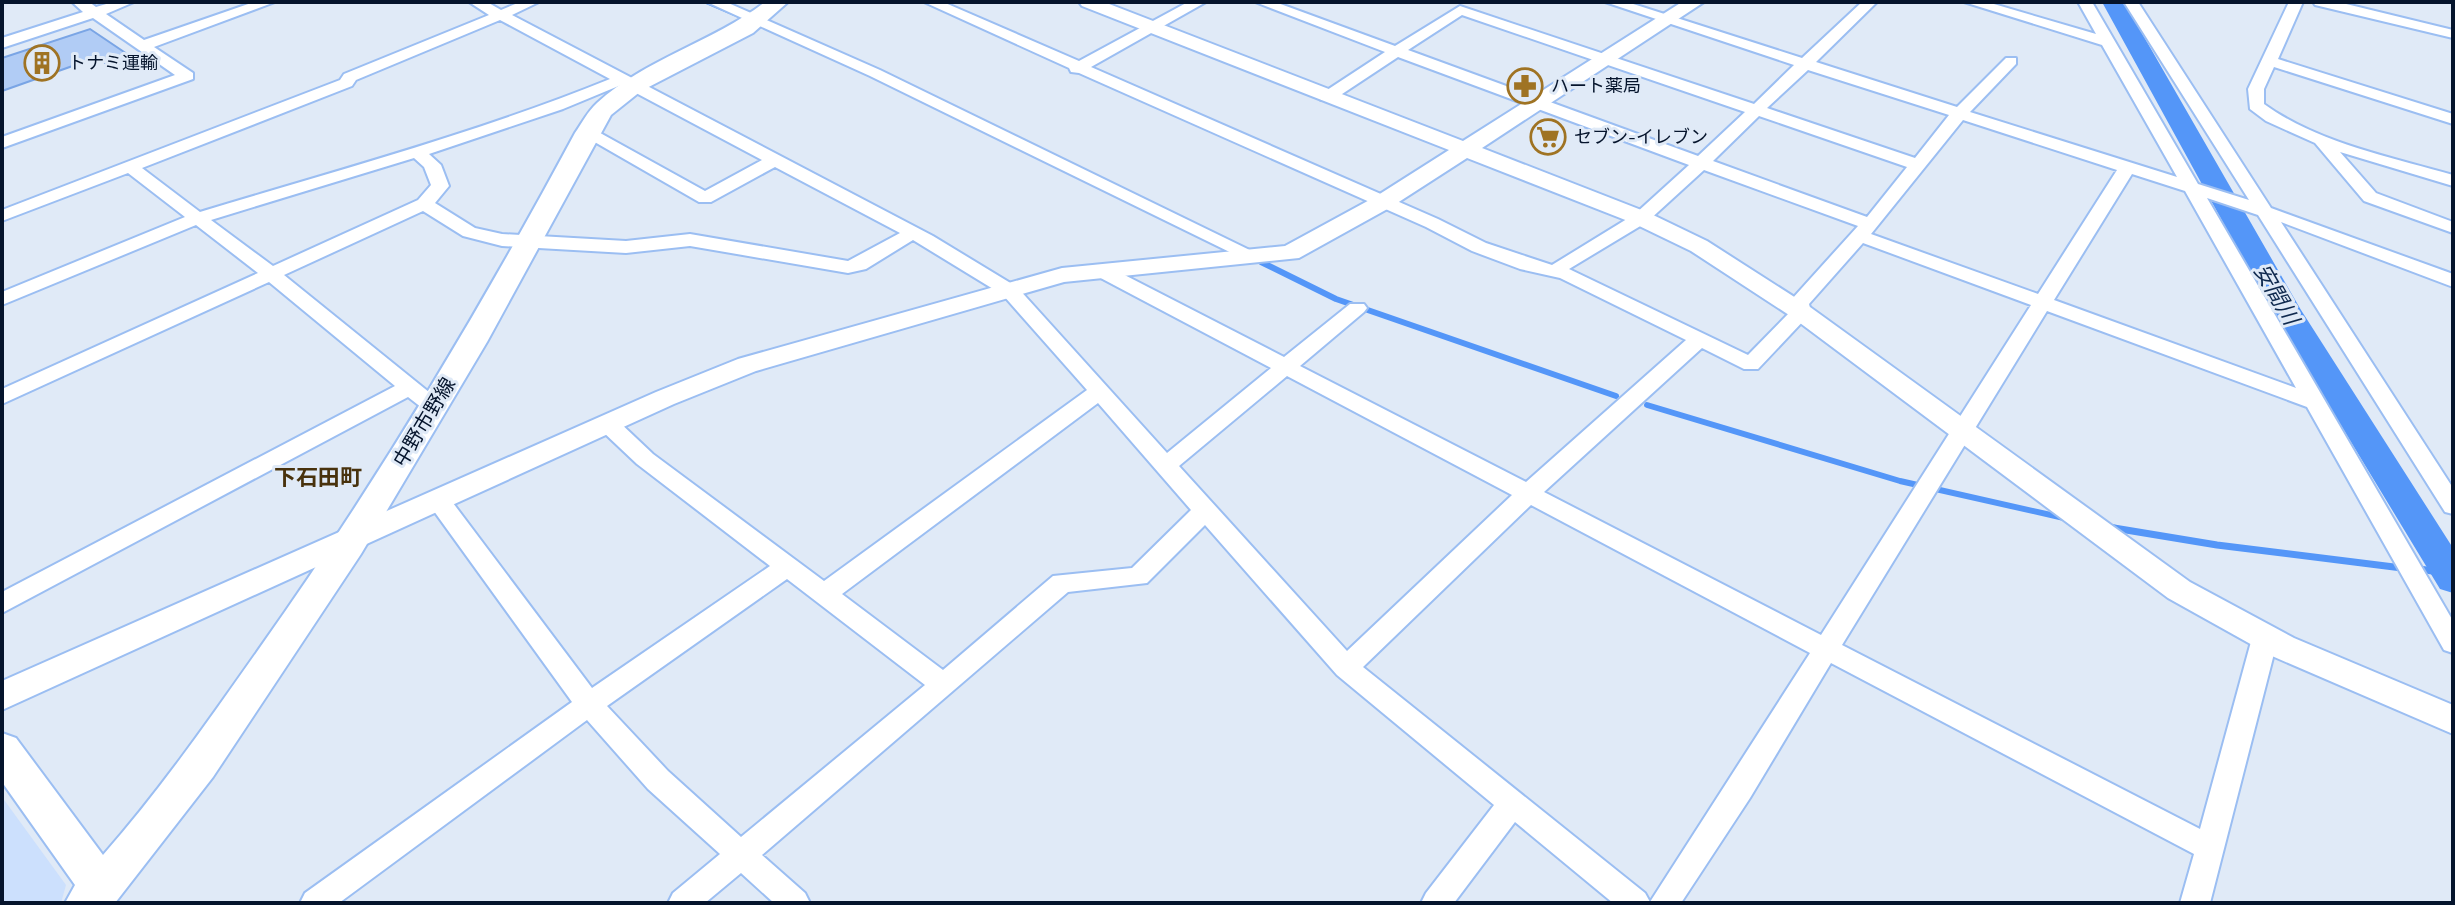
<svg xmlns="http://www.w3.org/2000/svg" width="2455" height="905" font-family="'Titillium Web','Noto Sans JP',sans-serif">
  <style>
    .built { fill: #cce0fd }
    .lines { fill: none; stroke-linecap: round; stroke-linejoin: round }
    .stream-far2 { stroke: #5496f8; stroke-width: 4 }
    .stream-far1 { stroke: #5496f8; stroke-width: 6 }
    .stream { stroke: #5496f8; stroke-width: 7 }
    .river { fill: #5496f8; fill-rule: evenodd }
    .building { fill: #b1ccf5; stroke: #7aa5e5; stroke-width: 2 }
    .minor-casing { stroke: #9bbef2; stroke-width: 4 }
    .tertiary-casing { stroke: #9bbef2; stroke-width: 4 }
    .secondary-casing { stroke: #9bbef2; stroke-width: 4 }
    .minor { fill: #fff; fill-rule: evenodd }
    .tertiary { fill: #fff; fill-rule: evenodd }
    .secondary { fill: #fff; fill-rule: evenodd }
    .labels { text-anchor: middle; stroke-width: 6; stroke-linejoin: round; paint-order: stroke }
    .far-poi-label { font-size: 18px; fill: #05142c; stroke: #e0eaf7; text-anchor: start }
    .street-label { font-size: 20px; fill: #05142c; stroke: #e0eaf7 }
    .water-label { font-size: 22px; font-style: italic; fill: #0f294e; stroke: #e0eaf7 }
    .neighbourhood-label { font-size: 22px; font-weight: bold; fill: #48320d; stroke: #e0eaf7 }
  </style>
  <rect width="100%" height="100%" fill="#e0eaf7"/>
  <polygon class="built" points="2,797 66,885 61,903 2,903"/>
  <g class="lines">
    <polyline class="stream-far2" points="706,2 746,19"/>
    <g class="stream-far1">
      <polyline points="1261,262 1336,299 1616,396"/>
      <polyline points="1647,405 1900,481 2064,518"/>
      <polyline points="2108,527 2116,528"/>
    </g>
    <g class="stream">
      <polyline points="2108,527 2217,545 2402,568"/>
      <polyline points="2420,569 2450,574"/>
    </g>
    <polygon class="river" points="2102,2 2124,2 2301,310 2453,548 2453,593 2440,589 2271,310"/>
  </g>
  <polygon class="building" points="90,29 133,58 110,67 98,57 2,91 2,58"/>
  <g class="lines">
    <defs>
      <g id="minor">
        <polygon points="72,2 89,2 96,7 113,2 134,2 106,14 144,40 254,2 275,2 154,47 193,73 193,79 2,148 2,137 175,75 93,18 2,48 2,38 83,12"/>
        <path d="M469,2H487L501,10L520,2H539L512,15L933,236L1017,287L1167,453L1271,368L1095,275L1093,271L1095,267H1109L1284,357L1350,304H1364L1367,308L1364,312L1300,366L1526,482L1686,340L1560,278L1520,269L1472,251L1426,227L1079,73L1071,72L1069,68L924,2H943L1079,61L1188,2H1206L1091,67L1438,219L1486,243L1552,265L1635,214L1689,165L1398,57L1333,100H1321V94L1385,52L1255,2H1275L1395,46L1460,6L1754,104L1794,65L1605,2H1627L1802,58L1862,2H1877L1816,62L1957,107L2006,58H2016V64L1970,112L2177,177L2102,45L1964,2H1987L2096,34L2078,2H2092L2198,184L2249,200L2124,2H2138L2271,208L2453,274V287L2281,222L2453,488V514L2445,512L2258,215L2207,198L2453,621V653L2444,650L2307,407L2047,311L1842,645L2200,829L2252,638L2256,631L2265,628L2274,631L2278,638L2210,903H2180L2194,854L1831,663L1750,798L1681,903H1613L1515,822L1454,903H1421L1426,893L1494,805L1337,675L1205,525L1147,583L1068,592L762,855L805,893L810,903H774L741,873L705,903H668L673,893L720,854L648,789L587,720L339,903H300L305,893L572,702L431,507L428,501L431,495L439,493L447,495L592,688L770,566L637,464L601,430L598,425L601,420H617L653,454L824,581L1087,390L1003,295L913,240L866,269L848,273L690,246L626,253L502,246L463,236L423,211L284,275L440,401L444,406L440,411H426L408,397L2,613V592L395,386L269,282L2,404V389L258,273L196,225L2,305V292L185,217L128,173L2,221V210L340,80L344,74L489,15ZM1462,15L1745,112L1698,156L1408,50ZM500,20L610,79C477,133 338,170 200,212L142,168L352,86L356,80ZM1808,70L1949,115L1915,158L1767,108ZM621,85L762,160L705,191L593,129L587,128L579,133L699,202H711L775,167L900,233L848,261L690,234L626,241L502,234L475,228L435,203L449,186L441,165L429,154L563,109ZM1759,116L1907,167L1867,217L1713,161ZM1963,120L2117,170L2038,294L1871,234ZM414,158L424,167L431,185L418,200L273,266L211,220ZM1704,170L1858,226L1792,299L1789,303L1791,311L1748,355L1569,269L1647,222ZM2132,174L2185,191L2296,388L2054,300ZM1863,243L2031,305L1821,635L1544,492L1702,348L1744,369H1758L1808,316L1811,312L1809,304ZM1287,376L1512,495L1347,651L1179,466ZM1098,403L1191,510L1132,568L1053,576L943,670L842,594ZM1531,505L1810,653L1650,902L1645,893L1363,667ZM787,579L925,685L741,837L668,771L607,706Z"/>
        <polygon points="707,2 726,2 880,70 1264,257 1262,261 1248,261 870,76"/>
        <path d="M2289,2H2303L2278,59L2453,114V124L2274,67L2264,89V104C2318,143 2390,157 2453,175V186L2340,152L2376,193L2453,222V233L2364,201L2315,143L2266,121L2250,109L2248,89Z"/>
        <polygon points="2313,2 2338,2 2453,30 2453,38 2315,5"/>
      </g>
      <polygon id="tertiary" points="1079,2 1104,2 1463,141 1682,2 1704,2 1482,148 1649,213 1707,241 1810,307 2190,582 2294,638 2453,705 2453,734 2272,656 2168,598 1792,317 1691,251 1633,223 1467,158 1391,207 1299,258 1064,282 756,371 674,404 2,710 2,681 656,392 738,359 1062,268 1285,246 1375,197 1449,150 1082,6"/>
      <path id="secondary" d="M765,2H788L753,33L641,91L611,115L487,342L361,554L213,777L115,903H65L75,885L2,782V733L16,738L103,855C161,789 211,717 261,646C377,482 480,310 575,133C582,123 588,111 597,103C645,59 713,42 765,2Z"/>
    </defs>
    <use href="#minor" class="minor-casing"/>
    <use href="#tertiary" class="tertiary-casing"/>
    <use href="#secondary" class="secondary-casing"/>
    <use href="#minor" class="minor"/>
    <use href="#tertiary" class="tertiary"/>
    <use href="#secondary" class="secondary"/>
  </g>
  <defs>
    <symbol id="building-ring" viewBox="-11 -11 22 22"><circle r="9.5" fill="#e0eaf7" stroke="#9f7323" stroke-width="1.5"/><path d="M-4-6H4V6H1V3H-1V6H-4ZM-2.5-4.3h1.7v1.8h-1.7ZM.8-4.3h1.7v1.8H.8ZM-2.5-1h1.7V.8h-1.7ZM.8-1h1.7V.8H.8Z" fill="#9f7323"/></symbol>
    <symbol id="pharmacy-ring" viewBox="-11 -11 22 22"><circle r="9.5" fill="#e0eaf7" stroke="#9f7323" stroke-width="1.5"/><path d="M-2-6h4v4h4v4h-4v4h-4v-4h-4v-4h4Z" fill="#9f7323"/></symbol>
    <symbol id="supermarket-ring" viewBox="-11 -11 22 22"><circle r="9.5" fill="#e0eaf7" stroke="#9f7323" stroke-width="1.5"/><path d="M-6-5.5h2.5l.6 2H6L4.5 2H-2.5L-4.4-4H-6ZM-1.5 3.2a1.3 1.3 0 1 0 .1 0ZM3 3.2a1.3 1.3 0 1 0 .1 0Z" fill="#9f7323"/></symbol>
  </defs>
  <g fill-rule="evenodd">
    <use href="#building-ring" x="22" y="43" width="40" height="40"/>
    <use href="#pharmacy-ring" x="1505" y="66" width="40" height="40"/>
    <use href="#supermarket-ring" x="1528" y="117" width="40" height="40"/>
  </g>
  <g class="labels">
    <g class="far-poi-label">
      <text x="68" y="69">トナミ運輸</text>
      <text x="1551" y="92">ハート薬局</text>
      <text x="1574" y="143">セブン-イレブン</text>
    </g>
    <g class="street-label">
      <text transform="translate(424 422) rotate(-59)" y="7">中野市野線</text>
    </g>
    <g class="water-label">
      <text transform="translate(2277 294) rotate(60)" y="8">安間川</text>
    </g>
    <g class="neighbourhood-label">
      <text x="318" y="485">下石田町</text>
    </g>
  </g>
  <rect width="2455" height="905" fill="none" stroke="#05142c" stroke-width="8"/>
</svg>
